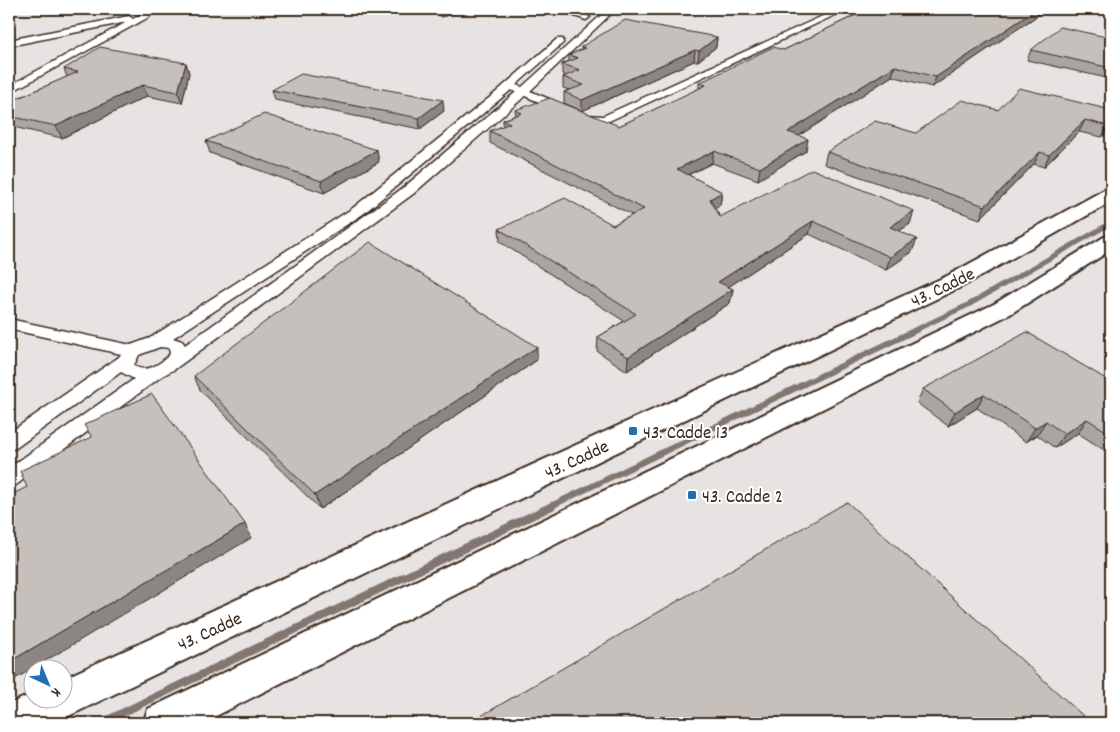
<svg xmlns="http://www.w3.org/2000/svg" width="1120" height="732" font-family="Dekko,sans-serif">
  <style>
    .built { fill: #e6e3e2; fill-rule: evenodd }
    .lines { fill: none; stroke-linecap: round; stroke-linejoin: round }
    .stream-far2 { stroke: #827770; stroke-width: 5 }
    .stream-far1 { stroke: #827770; stroke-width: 6 }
    .stream { stroke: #827770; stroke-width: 8 }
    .street-casing { stroke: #3b2a1e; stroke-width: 3 }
    .secondary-casing { stroke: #3b2a1e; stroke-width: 4 }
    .street { fill: #fff; fill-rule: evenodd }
    .secondary { fill: #fff; fill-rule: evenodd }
    .wall { fill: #aaa5a3; stroke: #3b2a1e }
    .shaded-wall { fill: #8b8684; stroke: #3b2a1e }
    .building { fill: #c6c0bd; stroke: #3b2a1e }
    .poi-dot { fill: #1f6fb2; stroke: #fff; stroke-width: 2 }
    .labels { text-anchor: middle; stroke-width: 4; stroke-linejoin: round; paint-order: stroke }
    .street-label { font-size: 19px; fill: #3b2a1e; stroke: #fff }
    .poi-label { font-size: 19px; fill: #3b2a1e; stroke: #fff; text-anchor: start }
  </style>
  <rect width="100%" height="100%" fill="#f3f2f2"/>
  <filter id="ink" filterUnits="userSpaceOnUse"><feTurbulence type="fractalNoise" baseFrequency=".02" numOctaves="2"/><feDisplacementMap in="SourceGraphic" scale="10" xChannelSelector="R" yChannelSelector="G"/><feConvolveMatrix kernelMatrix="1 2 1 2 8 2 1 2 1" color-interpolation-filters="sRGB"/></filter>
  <g filter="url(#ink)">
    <path class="built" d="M9,9H1111V723H9ZM32,670H62V700H32Z"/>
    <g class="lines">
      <polyline class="stream-far2" points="915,330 968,305 1111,223"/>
      <polyline class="stream-far1" points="549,507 918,329"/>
      <polyline class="stream" points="101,723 552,506"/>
      <defs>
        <g id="street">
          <polygon points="149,9 158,9 149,17 9,93 9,86 127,22 9,46 9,40 129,16 133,19"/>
          <polygon points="450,9 462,9 442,16 438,14"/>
          <polygon points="555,9 567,9 590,17 586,20"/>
          <path d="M608,9H616L530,91L587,115L603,116L838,9H848L609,121L581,120L525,96L413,194L175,369L162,376L16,485L9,487V468L134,379L121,372L16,448L9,450V433L119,357L121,354L9,329V319L131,345L150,338L353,208L494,94L557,39H563V43L516,85L522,87ZM511,90L516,92L403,188L185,345L182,341L173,338L363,214ZM160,347L169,348L170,354C162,363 145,375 134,365L139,355Z"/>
        </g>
        <g id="secondary">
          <polygon points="1111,188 1111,202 963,286 54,723 9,723 9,704 32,694 32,700 62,700 62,679 947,276 1104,190"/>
          <polygon points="1111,235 1111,250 1010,314 202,723 143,723 148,709 994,304 1104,237"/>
        </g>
      </defs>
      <use href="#street" class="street-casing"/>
      <use href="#secondary" class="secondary-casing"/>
      <use href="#street" class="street"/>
      <use href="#secondary" class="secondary"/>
    </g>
    <g class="wall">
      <polygon points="395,9 445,9 424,14 417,11 406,13"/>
      <polygon points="863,9 1047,9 932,87 892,76 798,136 806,151 758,180 712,163 688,175 722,192 720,205 715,208 720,217 910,224 899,231 912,252 886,270 809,234 728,287 733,289 730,303 627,371 597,351 598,337 624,321 500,242 499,229 613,225 632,215 490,143 490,131 503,126 503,120 516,115 515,110 619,126 699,89 699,83 784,50 862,12"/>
      <polygon points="717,37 716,47 698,61 694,61 582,111 564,103 564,92 569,90 563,88 563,77 566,76 562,74 562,64 569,61 569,55 581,50 581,47"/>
      <polygon points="1111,38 1111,79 1027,60 1031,50"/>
      <polygon points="186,63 189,73 182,103 147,96 62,138 9,126 9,102 67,77 64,69"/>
      <polygon points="272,90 444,111 420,129 275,100"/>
      <polygon points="998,110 1111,110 1111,124 1102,137 1079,132 1044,167 1034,164 980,219 824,164 827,152 916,133"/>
      <polygon points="206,141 379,162 324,193 210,153"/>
      <polygon points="537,360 320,509 200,390 194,376"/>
      <polygon points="1111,382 1111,445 1104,450 1078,433 1055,448 1037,435 1026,442 977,408 948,426 917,403 923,389"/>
    </g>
    <g class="shaded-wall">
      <polygon points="405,9 417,9 417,11 406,13"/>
      <polygon points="424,9 445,9 424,14"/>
      <polygon points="1037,9 1047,9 932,87 936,77"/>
      <polygon points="717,37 716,47 698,61 699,51"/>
      <polygon points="695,50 694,61 582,111 582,100"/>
      <polygon points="186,63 189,73 182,103 178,92"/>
      <polygon points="895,66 892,76 786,144 788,132"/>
      <polygon points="143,85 147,96 62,138 56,126"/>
      <polygon points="443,100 444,111 420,129 419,118"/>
      <polygon points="1085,120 1079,132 1044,167 1049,155"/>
      <polygon points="1111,121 1111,124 1102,137 1108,126"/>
      <polygon points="808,139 806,151 758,180 760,168"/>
      <polygon points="377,150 379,162 324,193 321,181"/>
      <polygon points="714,151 712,163 675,181 677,169"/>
      <polygon points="1040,152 1034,164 980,219 985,206"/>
      <polygon points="722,192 720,205 708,212 710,199"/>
      <polygon points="914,211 910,224 885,240 890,227"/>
      <polygon points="813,221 809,234 716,295 718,282"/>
      <polygon points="917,239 912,252 886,270 890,257"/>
      <polygon points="733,289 730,303 627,371 628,357"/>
      <polygon points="537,347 537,360 320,509 315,495"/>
      <polygon points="984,394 977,408 948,426 955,412"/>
      <polygon points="1087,419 1078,433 1055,448 1064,434"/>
      <polygon points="1046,421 1037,435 1026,442 1035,428"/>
      <polygon points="1111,441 1111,445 1104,450"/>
      <polygon points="245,524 251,538 15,679 9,673 9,662"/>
    </g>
    <g class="building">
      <polygon points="868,9 1037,9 936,77 895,66 788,132 808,139 760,168 714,151 677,169 722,192 710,199 720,217 812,169 914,211 890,227 917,239 890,257 813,221 718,282 733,289 628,357 598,337 636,314 499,229 565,198 613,225 644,209 490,131 510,123 503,120 522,113 515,110 550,98 619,126 706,85 699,83 773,47 784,50"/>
      <polygon points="625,20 717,37 699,51 695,50 582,100 564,92 584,85 563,77 580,70 562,64 578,58 569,55 585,48 581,47"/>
      <polygon points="1060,27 1111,38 1111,68 1031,50"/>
      <polygon points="100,47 186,63 178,92 143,85 56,126 9,116 9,102 78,72 64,69"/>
      <polygon points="301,74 443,100 419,118 272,90"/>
      <polygon points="1019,88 1111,110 1111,121 1108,126 1085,120 1049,155 1040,152 985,206 827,152 875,121 916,133 962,100 998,110"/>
      <polygon points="264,114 377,150 321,181 206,141"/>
      <polygon points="370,242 537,347 315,495 194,376"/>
      <polygon points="1027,332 1111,382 1111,434 1087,419 1064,434 1046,421 1035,428 984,394 955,412 923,389"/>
      <polygon points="152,394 245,524 9,662 9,496 27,487 20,471 92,437 84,425"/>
      <polygon points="847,502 1091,723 469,723"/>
    </g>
  </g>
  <g class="poi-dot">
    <rect x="628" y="426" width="10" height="10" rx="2.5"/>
    <rect x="687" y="490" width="10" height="10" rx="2.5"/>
  </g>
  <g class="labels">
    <g class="street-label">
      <text transform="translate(942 286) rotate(-26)" y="7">43. Cadde</text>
      <text transform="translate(576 458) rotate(-25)" y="7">43. Cadde</text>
      <text transform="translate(209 630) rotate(-25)" y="7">43. Cadde</text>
    </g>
    <g class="poi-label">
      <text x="643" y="438">43. Cadde 13</text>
      <text x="702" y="502">43. Cadde 2</text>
    </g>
  </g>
  <rect width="1120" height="732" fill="none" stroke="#fff" stroke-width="30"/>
  <rect x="15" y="15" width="1090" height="702" fill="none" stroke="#3b2a1e" stroke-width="2" filter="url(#ink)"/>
  <g transform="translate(48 684) rotate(136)"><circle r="24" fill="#ffffff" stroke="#b1aaa5"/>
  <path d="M0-4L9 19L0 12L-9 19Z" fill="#1f6fb2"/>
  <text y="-8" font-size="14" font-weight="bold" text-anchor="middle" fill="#3b2a1e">K</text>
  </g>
</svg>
